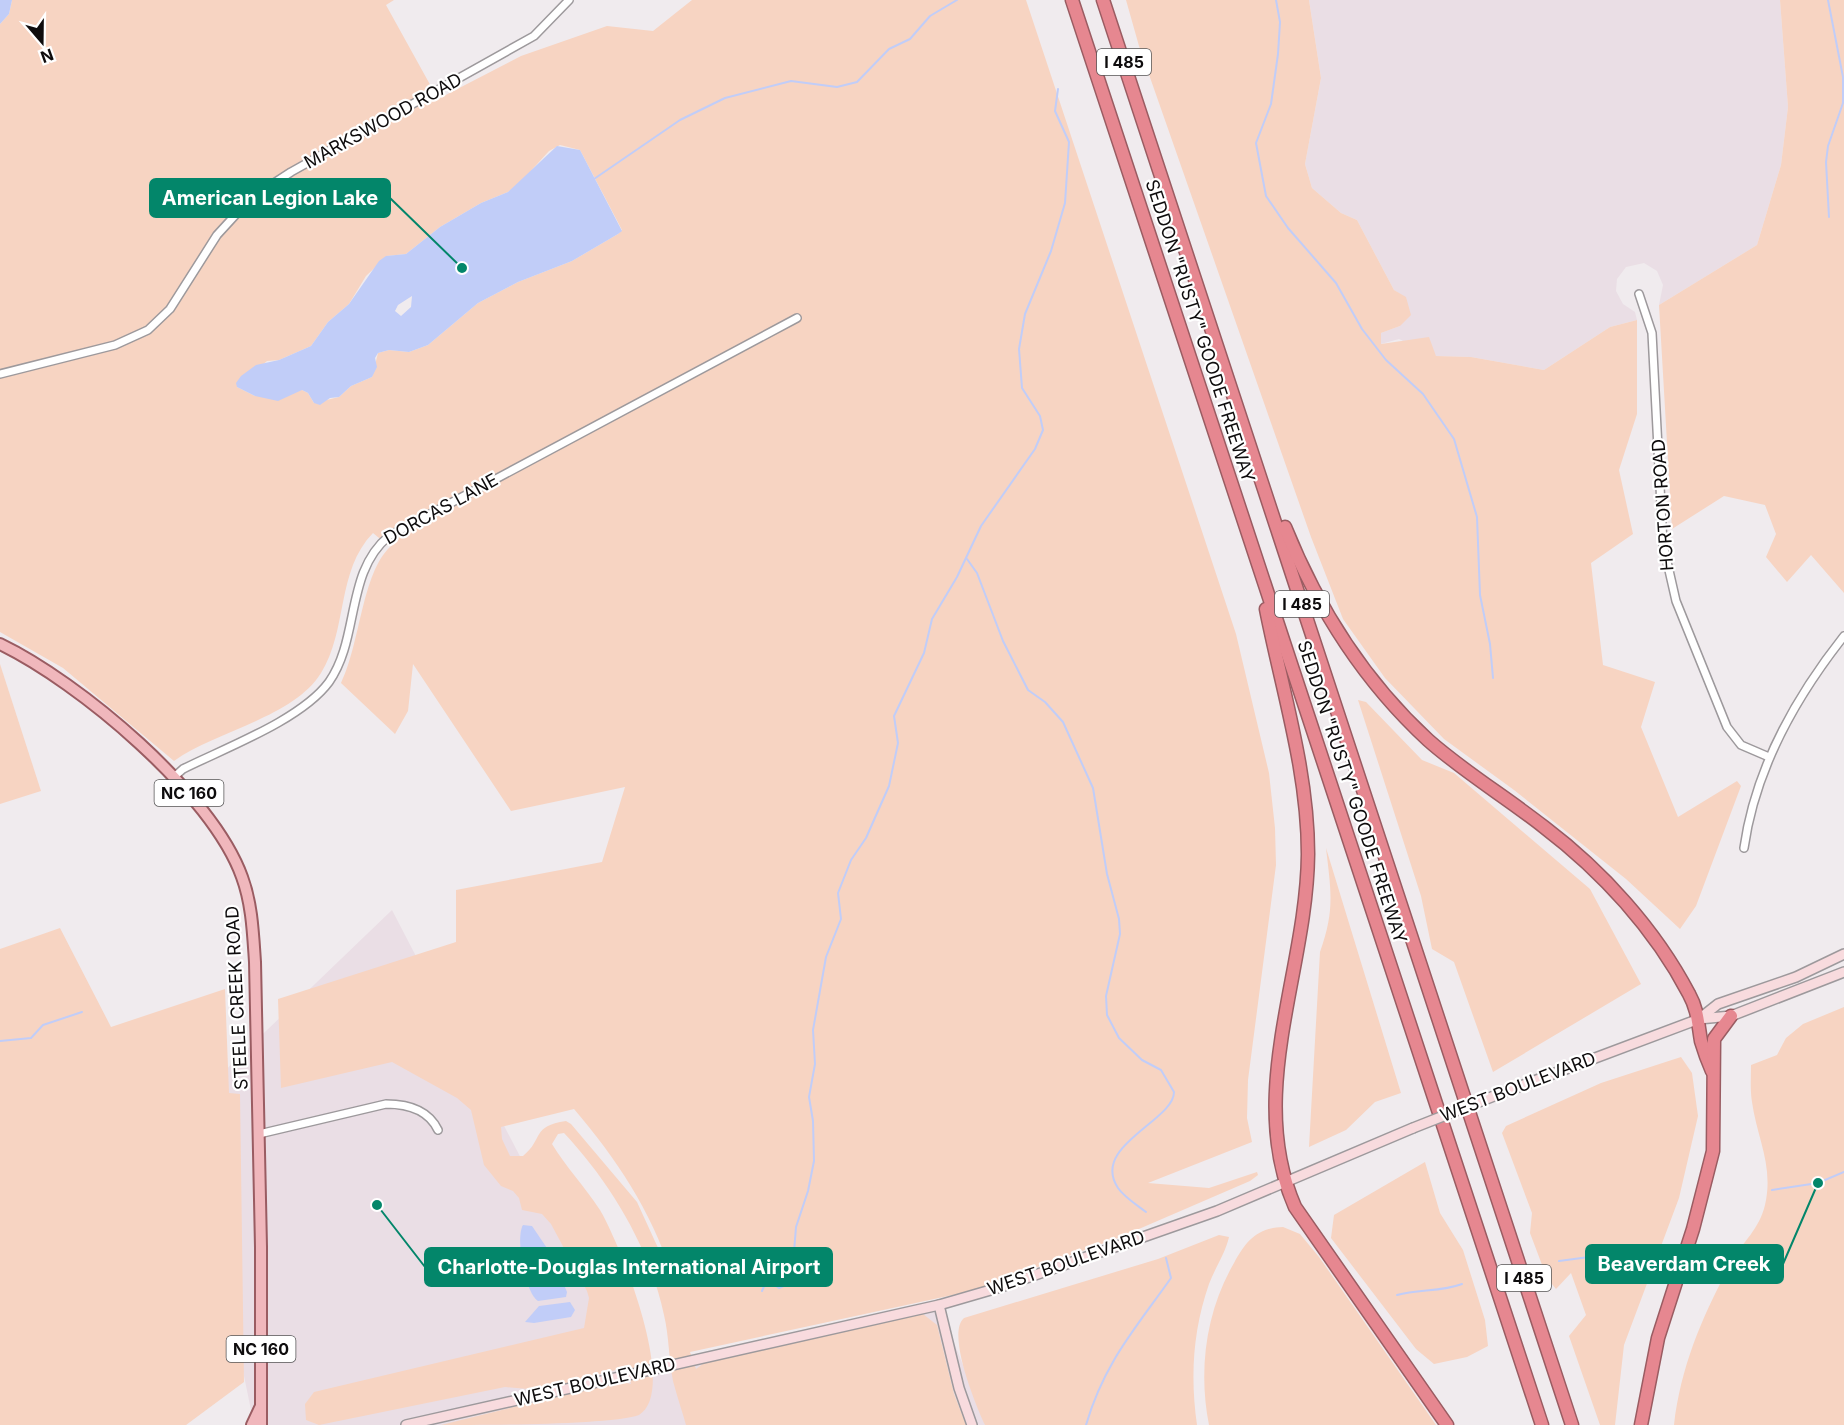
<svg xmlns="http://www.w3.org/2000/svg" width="1844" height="1425" font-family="Inter,sans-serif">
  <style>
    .built { fill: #eadee5 }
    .green { fill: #f7d4c2; fill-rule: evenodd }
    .water { fill: #c1cdf8; fill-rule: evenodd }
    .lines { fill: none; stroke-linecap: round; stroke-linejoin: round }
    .stream { stroke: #c1cdf8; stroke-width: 2 }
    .street-casing { stroke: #9d999c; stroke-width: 10 }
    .secondary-casing { stroke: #9d999c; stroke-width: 12 }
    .primary-casing { stroke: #9a5c62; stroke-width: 14 }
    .highway-casing { stroke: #9a5c62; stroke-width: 15 }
    .street { stroke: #fff; stroke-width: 7 }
    .secondary { stroke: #f8dbde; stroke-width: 9 }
    .primary { stroke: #f0b7bc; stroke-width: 10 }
    .highway { stroke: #e68790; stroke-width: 12 }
    .secondary-bridge-casing { stroke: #9d999c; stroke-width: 12; stroke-linecap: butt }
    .secondary-bridge { stroke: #f8dbde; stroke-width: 9 }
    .labels { text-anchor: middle; stroke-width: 4.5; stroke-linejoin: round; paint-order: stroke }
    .shield { fill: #fff; stroke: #565556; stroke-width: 1.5 }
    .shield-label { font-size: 16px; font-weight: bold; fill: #0e0c0d }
    .street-label { font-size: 18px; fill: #0e0c0d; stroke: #fff }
    .leader { fill: none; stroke: #03866a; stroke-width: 2 }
    .callout-dot { fill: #03866a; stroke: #fff; stroke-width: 2 }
    .callout { fill: #03866a; stroke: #03866a; stroke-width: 2 }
    .callout-label { font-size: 20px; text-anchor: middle; font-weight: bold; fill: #fff }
  </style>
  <rect width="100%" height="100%" fill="#f0ebee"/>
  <g class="built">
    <polygon points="1309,0 1780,0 1788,107 1781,165 1757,245 1659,305 1663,285 1657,271 1644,263 1626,267 1617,279 1616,291 1623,304 1635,312 1637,320 1610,327 1544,370 1471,357 1436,356 1399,339 1381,344 1381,333 1400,326 1406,298 1394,290 1357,220 1341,213 1312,188 1305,164 1321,78"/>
    <polygon points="392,910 632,1372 939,1305 987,1425 254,1425 189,1105"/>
  </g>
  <g class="green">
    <path d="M12,0H394L386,5L438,99L521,56L607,26L653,31L692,0H1026L1236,634L1269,773L1275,828L1276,865L1248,1080L1247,1118L1252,1142L1148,1183L1209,1188L1257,1172L1258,1175L1250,1181L1118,1238L971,1291L690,1352L696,1369L704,1363L724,1358L923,1314L937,1325L954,1394L966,1425H686C682,1411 677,1396 673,1381C669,1361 669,1336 664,1315C650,1248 610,1182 564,1133L558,1134L552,1144C566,1167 585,1187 600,1210C619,1242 680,1390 639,1415C611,1425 482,1425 441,1425L595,1387L622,1382L631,1384L627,1367L540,1390L505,1387L319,1425L306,1420L305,1404L314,1392L584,1328L589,1298L587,1291L551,1224L542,1214L522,1210L519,1198L513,1191L501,1186L484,1165L471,1110L457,1098L392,1062L281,1088L278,999L456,942V890L602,862L625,787L511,811L413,664L408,711L395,734L341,683C360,645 362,573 390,547L373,533C336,571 348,630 321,673C293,718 215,731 174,761L63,668L0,632V24L9,14ZM560,145L580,150L622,230L618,234L572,261L518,282L478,303L428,345L409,352L389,350L378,353L372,377L351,386L339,397L314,403L308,393L302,390L255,396L237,387L267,361L279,360L311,346L328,322L349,304L366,276L387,256L406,254L440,227L481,203L508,192L518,185L549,151ZM574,1109C620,1163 655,1217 675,1285L637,1202L571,1124L566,1121C531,1126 544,1139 523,1156H510L502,1139L501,1127Z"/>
    <polygon points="1126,0 1309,0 1321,78 1305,164 1312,188 1341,213 1357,220 1394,290 1406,297 1411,315 1400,326 1381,333 1381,344 1429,337 1436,356 1471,357 1544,370 1610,327 1637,320 1637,414 1619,470 1633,534 1591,563 1603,665 1655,682 1641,727 1678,817 1737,781 1741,786 1696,906 1680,929 1626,879 1514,790 1444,739 1385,678 1343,619 1311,537 1139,46"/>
    <polygon points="1780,0 1844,0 1844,593 1811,555 1787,582 1766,557 1776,534 1765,505 1724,496 1672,529 1659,305 1757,245 1781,165 1788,107"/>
    <polygon points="0,664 41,791 0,804"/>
    <polygon points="1358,700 1366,702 1422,760 1454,773 1590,889 1641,984 1493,1072 1454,962 1432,949 1421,896"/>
    <path d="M1326,848L1401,1093L1375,1102L1346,1130L1309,1147L1320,952C1335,910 1331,891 1326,848Z"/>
    <polygon points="60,928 111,1027 225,989 229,1093 240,1094 244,1382 186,1425 0,1425 0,949"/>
    <path d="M1844,1007V1425H1674C1681,1365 1703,1315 1731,1263C1743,1241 1759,1230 1765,1205C1774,1166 1757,1138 1752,1102C1750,1090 1751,1077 1751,1065L1777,1055L1786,1038L1803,1024Z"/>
    <polygon points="1681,1057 1692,1073 1698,1116 1679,1198 1624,1345 1615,1425 1600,1425 1569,1336 1586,1315 1571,1273 1556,1289 1547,1278 1530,1233 1532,1213 1502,1133 1506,1126 1601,1083"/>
    <polygon points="1425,1162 1440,1213 1463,1250 1485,1320 1488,1346 1467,1357 1434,1364 1416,1349 1331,1238 1334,1215"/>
    <path d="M1283,1227L1300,1234L1319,1257L1436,1425H1209C1198,1370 1206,1311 1234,1263C1246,1241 1257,1228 1283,1227Z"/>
    <path d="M1219,1235L1229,1237C1225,1254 1215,1268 1209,1284C1193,1330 1190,1376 1197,1425H985C976,1406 946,1333 964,1318L1158,1259Z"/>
  </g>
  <g class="water">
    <polygon points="0,0 12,0 9,14 0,24"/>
    <path d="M557,146L580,150L622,231L618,234L572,261L518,282L478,303L428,345L409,352L389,350L378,353L375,358L377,367L372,377L351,386L339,397L330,398L320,405L314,403L308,393L302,390L278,401L255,396L237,387L236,383L241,376L256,365L279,360L311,346L328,322L349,304L379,261L386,256L406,254L440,227L481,203L508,192ZM412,296L411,307L401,316L395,311L398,305Z"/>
    <path d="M523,1225L532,1226L551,1254L567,1292L566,1297L538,1301C525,1293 515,1238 523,1225Z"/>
    <polygon points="570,1302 575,1310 571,1317 534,1323 525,1322 539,1306"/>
  </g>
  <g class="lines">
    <g class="stream">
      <polyline points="1276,0 1280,22 1278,54 1271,104 1256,143 1266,196 1288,228 1336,283 1362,329 1386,360 1423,394 1454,439 1477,517 1480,595 1490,644 1493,678"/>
      <polyline points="1828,0 1843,77 1843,103 1828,146 1826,162 1829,217"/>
      <polyline points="594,179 680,120 725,98 791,81 837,87 857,82 889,49 910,39 930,16 957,0"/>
      <path d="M967,559L977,573L1003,641L1028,690L1045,702L1063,722L1093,788L1107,874L1119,919L1120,934L1106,996L1107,1015L1119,1038L1142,1060L1161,1070L1174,1092C1174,1121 1090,1146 1118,1188C1124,1197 1137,1205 1146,1212"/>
      <polyline points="0,1041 31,1038 43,1025 82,1012"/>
      <polyline points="1772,1190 1818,1183 1844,1172"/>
      <polyline points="1559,1261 1589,1257 1604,1251"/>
      <polyline points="762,1291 765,1284 773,1284 779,1288 797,1280 794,1252 796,1227 808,1191 814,1161 813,1121 809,1097 815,1064 813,1030 826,957 841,919 838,893 851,860 866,838 889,786 898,743 894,716 924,653 932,619 957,577 981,526 1035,449 1043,430 1040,416 1022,388 1019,349 1025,314 1051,251 1065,203 1069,142 1055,111 1058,89"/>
      <path d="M1397,1295C1419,1289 1441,1292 1462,1284"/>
      <path d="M1086,1425C1104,1363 1135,1329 1171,1278L1166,1258"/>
    </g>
    <defs>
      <g id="street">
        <polyline points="1639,294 1652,333 1663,544 1676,601 1727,727 1741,745 1769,757"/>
        <polyline points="0,374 115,345 148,330 170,309 217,235 251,198 291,172 534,36 569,0"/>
        <path d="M174,777L183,769C225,748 301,720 329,682C360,638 345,572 389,536L797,318"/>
        <path d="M1744,848C1755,770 1795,698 1844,636"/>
        <path d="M259,1134L386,1104C407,1104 428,1109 438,1130"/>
      </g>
      <g id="secondary">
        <polyline points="1699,1019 1731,1016 1844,972"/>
        <polyline points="1494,1096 1699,1019 1718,1004 1796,977 1844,954"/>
        <polyline points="939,1305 959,1388 972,1425"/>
        <polyline points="406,1425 939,1305 1001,1287 1217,1211 1413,1128"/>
      </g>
      <g id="primary">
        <path d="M0,644C79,682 212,793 242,877C252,904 253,933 255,962L261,1247V1425"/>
        <polyline points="252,1425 260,1408"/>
      </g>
      <g id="highway">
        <polyline points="1072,0 1542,1425"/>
        <polyline points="1103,0 1572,1425"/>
        <path d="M1285,527C1318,609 1363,680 1428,740C1464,772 1506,797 1544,827C1602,871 1655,929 1689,994C1698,1010 1698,1024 1701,1041C1704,1051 1708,1062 1712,1071"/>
        <path d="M1266,609C1282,690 1308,771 1308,854C1307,972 1245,1093 1295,1207L1447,1425"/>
        <polyline points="1641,1425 1658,1338 1693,1229 1713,1151 1714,1039 1731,1016"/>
      </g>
    </defs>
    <use href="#street" class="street-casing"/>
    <use href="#secondary" class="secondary-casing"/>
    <use href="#primary" class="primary-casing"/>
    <use href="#highway" class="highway-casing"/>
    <use href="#street" class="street"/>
    <use href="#secondary" class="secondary"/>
    <use href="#primary" class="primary"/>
    <use href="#highway" class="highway"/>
    <defs>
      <polyline id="secondary-bridge" points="1413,1128 1494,1096"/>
    </defs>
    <use href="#secondary-bridge" class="secondary-bridge-casing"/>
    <use href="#secondary-bridge" class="secondary-bridge"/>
  </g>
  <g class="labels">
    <g class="shield">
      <rect x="1097" y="49" width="54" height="26" rx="4.5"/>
      <rect x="1275" y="591" width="54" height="26" rx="4.5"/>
      <rect x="154.5" y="780" width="69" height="26" rx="4.5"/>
      <rect x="1497" y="1265" width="54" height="26" rx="4.5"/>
      <rect x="226.5" y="1336" width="69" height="26" rx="4.5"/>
    </g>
    <g class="shield-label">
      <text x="1124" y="68">I 485</text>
      <text x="1302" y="610">I 485</text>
      <text x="189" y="799">NC 160</text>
      <text x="1524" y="1284">I 485</text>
      <text x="261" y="1355">NC 160</text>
    </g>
    <g class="street-label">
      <text transform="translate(383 121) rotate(-29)" y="6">MARKSWOOD ROAD</text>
      <text transform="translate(1200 331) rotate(72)" y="6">SEDDON "RUSTY" GOODE FREEWAY</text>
      <text transform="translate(1663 505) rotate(-94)" y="6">HORTON ROAD</text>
      <text transform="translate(441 509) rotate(-29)" y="6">DORCAS LANE</text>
      <text transform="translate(1352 792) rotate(72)" y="6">SEDDON "RUSTY" GOODE FREEWAY</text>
      <text transform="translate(237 998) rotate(-93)" y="6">STEELE CREEK ROAD</text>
      <text transform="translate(1518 1087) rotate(-21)" y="6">WEST BOULEVARD</text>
      <text transform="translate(1066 1263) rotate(-19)" y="6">WEST BOULEVARD</text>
      <text transform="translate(595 1382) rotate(-13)" y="6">WEST BOULEVARD</text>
    </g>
  </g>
  <path class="leader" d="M462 268L390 198M1818 1183L1783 1264M377 1205L425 1267"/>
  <g class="callout-dot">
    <circle cx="462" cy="268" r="6"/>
    <circle cx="1818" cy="1183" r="6"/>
    <circle cx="377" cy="1205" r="6"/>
  </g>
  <g class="callout">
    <rect x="150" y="179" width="240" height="38" rx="6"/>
    <rect x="1586" y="1245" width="197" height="38" rx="6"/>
    <rect x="425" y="1248" width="407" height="38" rx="6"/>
  </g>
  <g class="callout-label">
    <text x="270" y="205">American Legion Lake</text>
    <text x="1684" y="1271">Beaverdam Creek</text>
    <text x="629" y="1274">Charlotte-Douglas International Airport</text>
  </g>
  <g transform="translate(42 42) rotate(160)" stroke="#ffffff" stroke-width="4.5" paint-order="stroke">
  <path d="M0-4.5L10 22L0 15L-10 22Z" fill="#0e0c0d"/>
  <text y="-9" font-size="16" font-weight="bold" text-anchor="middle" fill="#0e0c0d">N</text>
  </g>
</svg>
